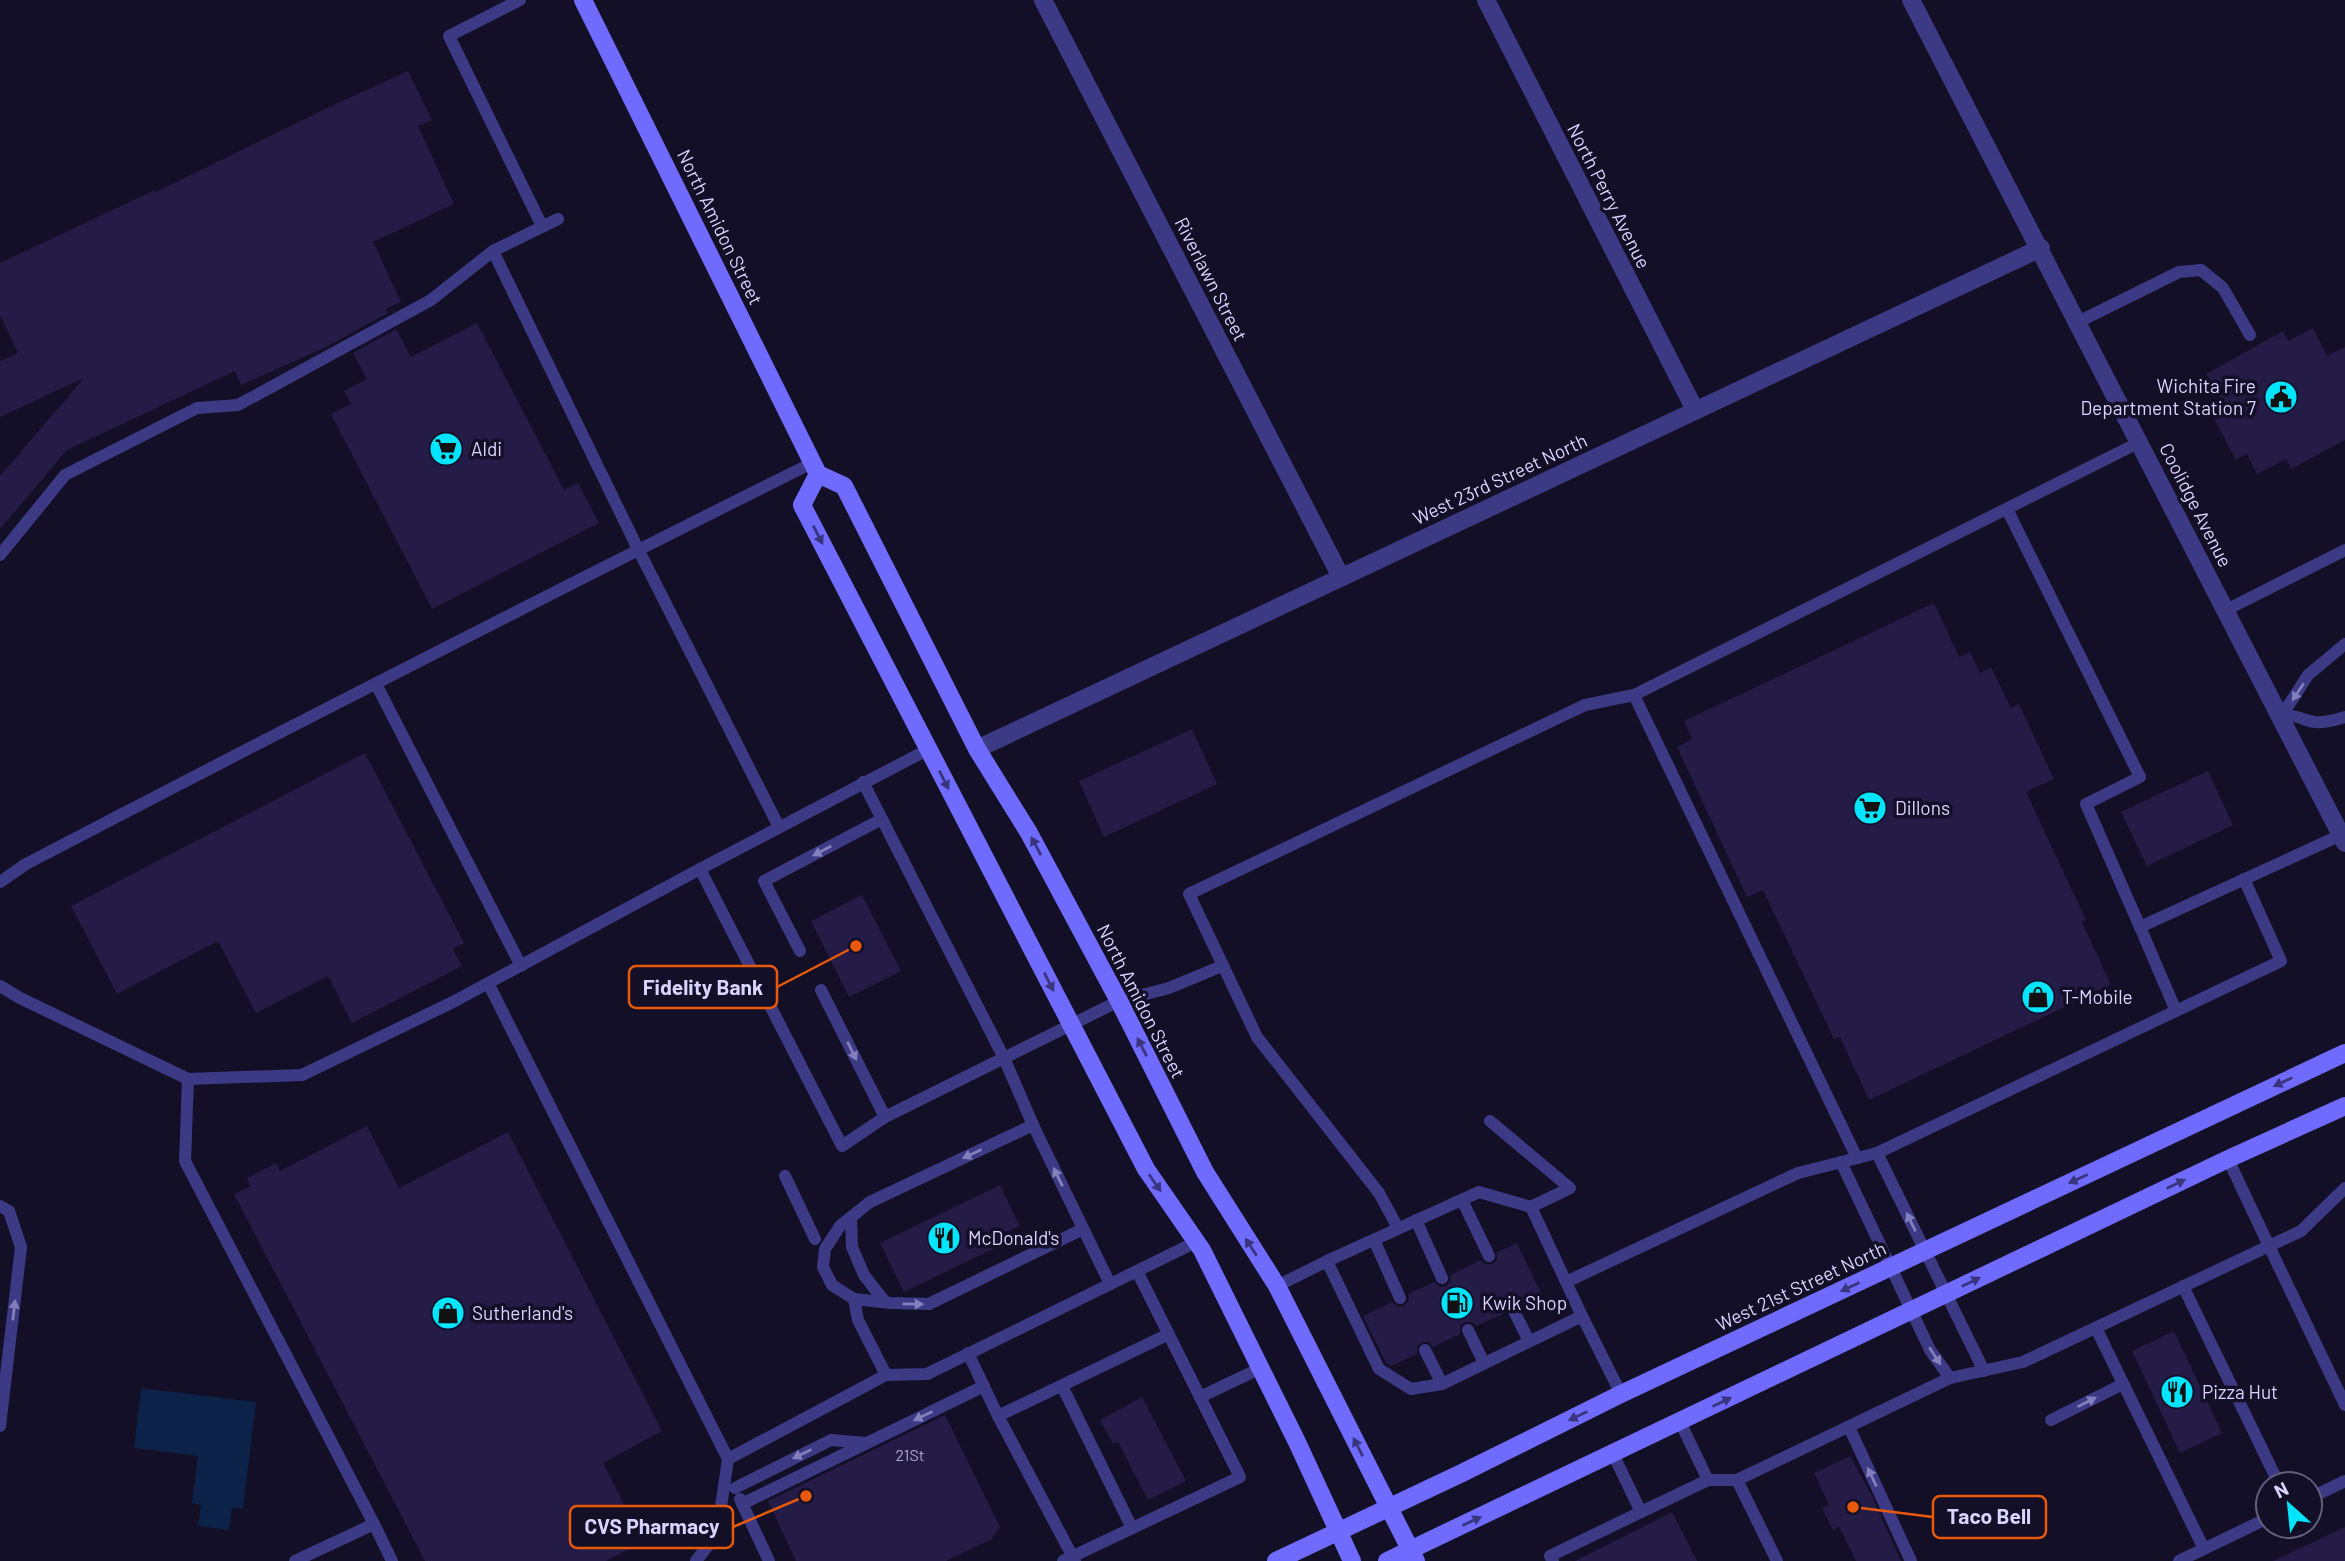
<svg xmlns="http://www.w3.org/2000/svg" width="2345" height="1561" font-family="Barlow,sans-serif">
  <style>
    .water { fill: #0c2248 }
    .building { fill: #241b47 }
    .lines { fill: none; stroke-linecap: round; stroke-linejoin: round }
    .service { stroke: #3d3a85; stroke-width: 12 }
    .minor { stroke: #3d3a85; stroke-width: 18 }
    .secondary { stroke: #6f6bff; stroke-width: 18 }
    .oneway { fill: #38347d }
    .oneway2 { fill: #837fbc }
    .labels { text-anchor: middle; stroke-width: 7; stroke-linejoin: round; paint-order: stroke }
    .number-label { font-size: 16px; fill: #aca6d1 }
    .street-label { font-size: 19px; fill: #d9d4ff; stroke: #130f26 }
    .poi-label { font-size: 19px; fill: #d9d4ff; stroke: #130f26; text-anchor: start }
    .leader { fill: none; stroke: #e8590c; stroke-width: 2.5 }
    .callout-dot { fill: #e8590c; stroke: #130f26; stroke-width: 2.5 }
    .callout { fill: #130f26; stroke: #e8590c; stroke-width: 2.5 }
    .callout-label { font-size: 21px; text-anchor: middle; font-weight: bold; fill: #d9d4ff }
  </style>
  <rect width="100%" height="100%" fill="#130f26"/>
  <polygon class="water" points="141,1388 256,1402 243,1509 232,1508 229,1530 198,1526 201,1505 192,1503 198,1456 134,1448"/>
  <g class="building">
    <polygon points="408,71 432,120 418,126 454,204 373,242 401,302 386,309 388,313 326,347 241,385 235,371 67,450 0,529 0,476 84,378 0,417 0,361 18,353 0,315 0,263 155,190 156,192 323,110"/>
    <polygon points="477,323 564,490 578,483 599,523 432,609 331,414 351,404 344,391 367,379 353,353 396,329 411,357"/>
    <polygon points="2313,328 2327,356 2345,347 2345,440 2291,469 2286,459 2257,474 2247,454 2236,460 2209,409 2221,403 2206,374 2283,331 2288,341"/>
    <polygon points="1934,603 1959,657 1970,652 1980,673 1991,667 2011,708 2019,704 2054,779 2026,792 2086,920 2082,922 2111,985 1869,1100 1840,1037 1834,1039 1763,890 1747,897 1677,747 1692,739 1684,721"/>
    <polygon points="1192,729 1217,784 1104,837 1079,781"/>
    <polygon points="365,753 464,943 453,949 462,966 352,1023 328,976 256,1013 218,941 117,994 71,906"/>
    <polygon points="2208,771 2233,825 2147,866 2121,812"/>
    <polygon points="862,895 901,971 849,997 811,921"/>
    <polygon points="367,1126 399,1188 508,1132 662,1431 603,1463 643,1542 606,1561 425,1561 234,1194 251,1186 247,1178 276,1163 280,1171"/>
    <polygon points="1000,1185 1020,1226 1007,1232 1011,1240 904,1292 880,1243"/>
    <polygon points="1517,1243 1542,1295 1521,1305 1517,1301 1510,1301 1505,1305 1505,1313 1476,1326 1472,1322 1465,1322 1460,1326 1460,1334 1433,1347 1429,1342 1422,1342 1417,1346 1417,1354 1391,1366 1386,1363 1363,1316 1392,1302 1398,1307 1404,1306 1409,1300 1408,1294 1434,1282 1440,1287 1446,1286 1451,1280 1450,1275 1481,1260 1485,1264 1492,1264 1497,1260 1497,1252"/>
    <polygon points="2174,1331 2222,1433 2180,1453 2132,1351"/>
    <polygon points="1142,1397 1186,1481 1148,1500 1118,1442 1113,1444 1100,1420"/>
    <polygon points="945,1415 1000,1527 992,1539 946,1561 796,1561 768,1501"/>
    <polygon points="1850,1456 1871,1494 1901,1561 1856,1561 1839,1527 1833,1530 1822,1508 1829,1505 1814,1473"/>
    <polygon points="1672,1512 1697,1561 1575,1561"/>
    <polygon points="2345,1527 2345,1561 2273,1561"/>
  </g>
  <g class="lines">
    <g class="service">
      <polyline points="520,0 449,36 542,226"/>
      <polyline points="558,219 493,251 638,549 779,827"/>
      <polyline points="2078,322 2179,272 2201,270 2223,288 2250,335"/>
      <polyline points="2007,509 2140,777 2086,804 2140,927 2341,835"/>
      <polyline points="0,555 65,475 197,408 238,405 431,300 493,251"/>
      <polyline points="2226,610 2345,550"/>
      <path d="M2345,644L2308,675L2281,717C2301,714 2299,720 2315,722C2325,723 2336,720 2345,717"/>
      <polyline points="376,684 521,966"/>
      <polyline points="1634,695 1857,1158"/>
      <polyline points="929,749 700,869 842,1146 885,1117 1119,1001 1169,988 1222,966"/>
      <polyline points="863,782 1004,1058 1033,1125 1110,1284"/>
      <path d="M0,882L26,864C287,728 549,594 812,463"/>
      <polyline points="2140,927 2176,1011"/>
      <polyline points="800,951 764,881 882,819"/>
      <polyline points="488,983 728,1459"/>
      <polyline points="0,986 20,998 188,1079 302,1075 453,1002 700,869"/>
      <polyline points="821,990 885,1117"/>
      <polyline points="188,1079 185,1161 374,1524"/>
      <polyline points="1490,1121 1570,1188 1531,1207"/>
      <polyline points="1033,1125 870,1202 840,1226 825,1249 823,1267 832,1285 854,1299 891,1303 929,1304 1083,1229"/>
      <polyline points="1877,1153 1984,1371"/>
      <polyline points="1841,1162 1930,1350 1950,1378"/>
      <polyline points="785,1176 815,1239"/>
      <polyline points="2345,1188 2301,1231 2269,1246 2345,1405"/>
      <polyline points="1462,1200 1489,1256"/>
      <polyline points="0,1206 9,1211 21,1247 0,1426"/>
      <polyline points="851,1218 852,1247 864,1275 885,1302"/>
      <polyline points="1416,1220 1442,1278"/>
      <polyline points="1398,1228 1379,1193 1257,1037 1189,894 1585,705 1634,695 2140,442"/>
      <polyline points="1374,1240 1400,1298"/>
      <polyline points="1327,1261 1479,1192 1531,1207 1582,1316"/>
      <polyline points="1566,1282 1798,1173 1877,1153 2281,961 2244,879"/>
      <polyline points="1277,1286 1327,1261 1379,1369 1411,1389 1442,1384 1582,1316 1621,1394"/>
      <polyline points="2183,1286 2279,1484"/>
      <polyline points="854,1299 858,1320 886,1375"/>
      <polyline points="1513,1309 1529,1341"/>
      <polyline points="2096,1328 2204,1549"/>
      <polyline points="1468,1330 1484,1363"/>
      <polyline points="1425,1350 1442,1384"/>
      <polyline points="968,1353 998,1416 1169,1334"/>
      <polyline points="1062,1386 1132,1528"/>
      <polyline points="1200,1397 1261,1368"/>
      <polyline points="998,1416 1075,1561"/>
      <polyline points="2051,1420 2123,1384"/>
      <polyline points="1680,1422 1708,1480 1737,1480 1777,1561"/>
      <polyline points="1849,1427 1911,1561"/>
      <polyline points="1613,1454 1641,1512 1708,1480"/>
      <polyline points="1737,1480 1950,1378 2023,1362 2269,1246 2228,1159"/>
      <polyline points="735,1488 831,1440 866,1443"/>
      <polyline points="2310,1498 2345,1481"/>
      <polyline points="740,1499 769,1561"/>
      <polyline points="742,1504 984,1386"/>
      <polyline points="295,1561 374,1524 392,1561"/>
      <polyline points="696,1561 717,1534 728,1459 886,1375 927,1374 1196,1242"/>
      <polyline points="1063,1561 1240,1477 1137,1271"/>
      <polyline points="1553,1561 1550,1556 1641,1512"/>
      <polyline points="2179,1561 2268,1518"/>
    </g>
    <g class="minor">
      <polyline points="1043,0 1341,577"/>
      <polyline points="1486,0 1695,410"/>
      <polyline points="1911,0 2345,843"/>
      <polyline points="977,749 2041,248"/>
    </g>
    <g class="secondary">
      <polyline points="583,0 818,474 844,486 977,749 1029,833 1119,1001 1205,1172 1277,1286 1416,1561"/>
      <polyline points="818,474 802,505 1146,1169 1202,1250 1297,1442 1352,1561"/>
      <polyline points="1276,1561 1462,1473 1621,1394 2345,1053"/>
      <polyline points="1387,1561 2228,1159 2345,1106"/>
    </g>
  </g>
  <defs><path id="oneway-solid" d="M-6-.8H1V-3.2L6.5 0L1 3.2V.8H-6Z" transform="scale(1.75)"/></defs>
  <g class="oneway">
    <use href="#oneway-solid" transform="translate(818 535) rotate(63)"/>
    <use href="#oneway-solid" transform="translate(944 780) rotate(63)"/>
    <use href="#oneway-solid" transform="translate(1036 846) rotate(-118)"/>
    <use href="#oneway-solid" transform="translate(1049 982) rotate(63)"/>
    <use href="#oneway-solid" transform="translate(1142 1047) rotate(-117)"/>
    <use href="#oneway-solid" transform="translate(2283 1082) rotate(155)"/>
    <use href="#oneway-solid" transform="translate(2078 1179) rotate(155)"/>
    <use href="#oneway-solid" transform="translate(1155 1183) rotate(55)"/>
    <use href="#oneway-solid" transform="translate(2176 1184) rotate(-26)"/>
    <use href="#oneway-solid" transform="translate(1251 1247) rotate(-123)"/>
    <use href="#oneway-solid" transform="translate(1971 1282) rotate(-26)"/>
    <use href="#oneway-solid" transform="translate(1850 1287) rotate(155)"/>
    <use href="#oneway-solid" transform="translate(1722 1402) rotate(-26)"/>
    <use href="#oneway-solid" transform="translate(1578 1416) rotate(154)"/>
    <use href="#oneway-solid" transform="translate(1358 1447) rotate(-117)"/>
    <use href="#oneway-solid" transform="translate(1472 1521) rotate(-25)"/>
  </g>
  <g class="oneway2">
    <use href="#oneway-solid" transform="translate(2298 692) rotate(123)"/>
    <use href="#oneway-solid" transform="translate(822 851) rotate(152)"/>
    <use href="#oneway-solid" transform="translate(852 1051) rotate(64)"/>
    <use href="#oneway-solid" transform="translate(972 1154) rotate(155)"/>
    <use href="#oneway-solid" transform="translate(1058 1177) rotate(-116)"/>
    <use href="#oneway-solid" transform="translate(1911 1222) rotate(-116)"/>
    <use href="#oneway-solid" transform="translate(913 1304) rotate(1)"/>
    <use href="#oneway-solid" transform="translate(14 1310) rotate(-83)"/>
    <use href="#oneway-solid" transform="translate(1935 1356) rotate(57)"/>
    <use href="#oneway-solid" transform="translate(2087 1402) rotate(-27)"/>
    <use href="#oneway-solid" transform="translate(923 1416) rotate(154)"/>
    <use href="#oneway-solid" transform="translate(802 1454) rotate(154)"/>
    <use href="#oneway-solid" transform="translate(1872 1477) rotate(-115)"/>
  </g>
  <defs>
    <symbol id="civic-disc" viewBox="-11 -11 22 22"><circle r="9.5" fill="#00e5ff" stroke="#130f26"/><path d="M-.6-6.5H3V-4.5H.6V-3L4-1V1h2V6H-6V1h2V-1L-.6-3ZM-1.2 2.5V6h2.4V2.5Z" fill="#111"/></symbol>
    <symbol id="supermarket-disc" viewBox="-11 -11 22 22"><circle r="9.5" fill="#00e5ff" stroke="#130f26"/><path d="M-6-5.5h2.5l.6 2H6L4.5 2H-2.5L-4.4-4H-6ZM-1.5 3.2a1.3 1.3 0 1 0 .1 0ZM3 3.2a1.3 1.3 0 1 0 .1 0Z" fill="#111"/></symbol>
    <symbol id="shop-disc" viewBox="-11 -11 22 22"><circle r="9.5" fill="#00e5ff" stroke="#130f26"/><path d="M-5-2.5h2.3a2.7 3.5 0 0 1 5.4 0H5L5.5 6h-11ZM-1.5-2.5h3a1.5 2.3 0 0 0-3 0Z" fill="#111"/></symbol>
    <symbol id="restaurant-disc" viewBox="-11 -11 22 22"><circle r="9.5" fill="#00e5ff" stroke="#130f26"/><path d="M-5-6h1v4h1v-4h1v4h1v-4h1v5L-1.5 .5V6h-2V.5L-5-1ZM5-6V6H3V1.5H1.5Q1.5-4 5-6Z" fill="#111"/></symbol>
    <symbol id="fuel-disc" viewBox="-11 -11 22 22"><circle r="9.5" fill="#00e5ff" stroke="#130f26"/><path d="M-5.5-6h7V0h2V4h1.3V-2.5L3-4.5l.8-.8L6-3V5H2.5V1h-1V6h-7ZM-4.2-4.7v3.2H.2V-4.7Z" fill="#111"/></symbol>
  </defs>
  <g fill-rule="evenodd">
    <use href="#civic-disc" x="2262" y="378" width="38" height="38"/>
    <use href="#supermarket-disc" x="427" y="430" width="38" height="38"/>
    <use href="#supermarket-disc" x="1851" y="789" width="38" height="38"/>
    <use href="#shop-disc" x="2019" y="978" width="38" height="38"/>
    <use href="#restaurant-disc" x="925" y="1219" width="38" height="38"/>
    <use href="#fuel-disc" x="1438" y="1284" width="38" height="38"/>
    <use href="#shop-disc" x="429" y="1294" width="38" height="38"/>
    <use href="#restaurant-disc" x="2158" y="1373" width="38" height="38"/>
  </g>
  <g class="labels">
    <g class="number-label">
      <text x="910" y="1461">21St</text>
    </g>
    <g class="street-label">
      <text transform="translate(1609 196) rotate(63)" y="7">North Perry Avenue</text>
      <text transform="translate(720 227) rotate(64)" y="7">North Amidon Street</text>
      <text transform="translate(1211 279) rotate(63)" y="7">Riverlawn Street</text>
      <text transform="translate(1500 479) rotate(-25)" y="7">West 23rd Street North</text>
      <text transform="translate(2196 505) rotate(63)" y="7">Coolidge Avenue</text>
      <text transform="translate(1141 1001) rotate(63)" y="7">North Amidon Street</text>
      <text transform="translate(1801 1286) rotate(-25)" y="7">West 21st Street North</text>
    </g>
    <g class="poi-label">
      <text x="2256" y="393" text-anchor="end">Wichita Fire<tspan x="2256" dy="22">Department Station 7</tspan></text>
      <text x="471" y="456">Aldi</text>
      <text x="1895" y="815">Dillons</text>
      <text x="2062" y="1004">T-Mobile</text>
      <text x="968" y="1245">McDonald's</text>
      <text x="1482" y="1310">Kwik Shop</text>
      <text x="472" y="1320">Sutherland's</text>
      <text x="2202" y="1399">Pizza Hut</text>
    </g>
  </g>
  <path class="leader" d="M856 946L777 987M1853 1507L1933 1517M806 1496L733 1527"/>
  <g class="callout-dot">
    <circle cx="856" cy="946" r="7"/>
    <circle cx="1853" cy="1507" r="7"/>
    <circle cx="806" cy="1496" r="7"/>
  </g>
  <g class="callout">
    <rect x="629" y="966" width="148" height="42" rx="7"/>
    <rect x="1933" y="1496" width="113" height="42" rx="7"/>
    <rect x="570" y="1506" width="163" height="42" rx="7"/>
  </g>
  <g class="callout-label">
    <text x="703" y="995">Fidelity Bank</text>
    <text x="1989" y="1524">Taco Bell</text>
    <text x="652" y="1534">CVS Pharmacy</text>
  </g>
  <g transform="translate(2289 1505) rotate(333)"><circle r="33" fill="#130f26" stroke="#625e7d" stroke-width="2"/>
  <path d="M0-5L12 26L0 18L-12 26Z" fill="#00e5ff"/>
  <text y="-10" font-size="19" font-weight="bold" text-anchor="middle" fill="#d9d4ff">N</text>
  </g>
</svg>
